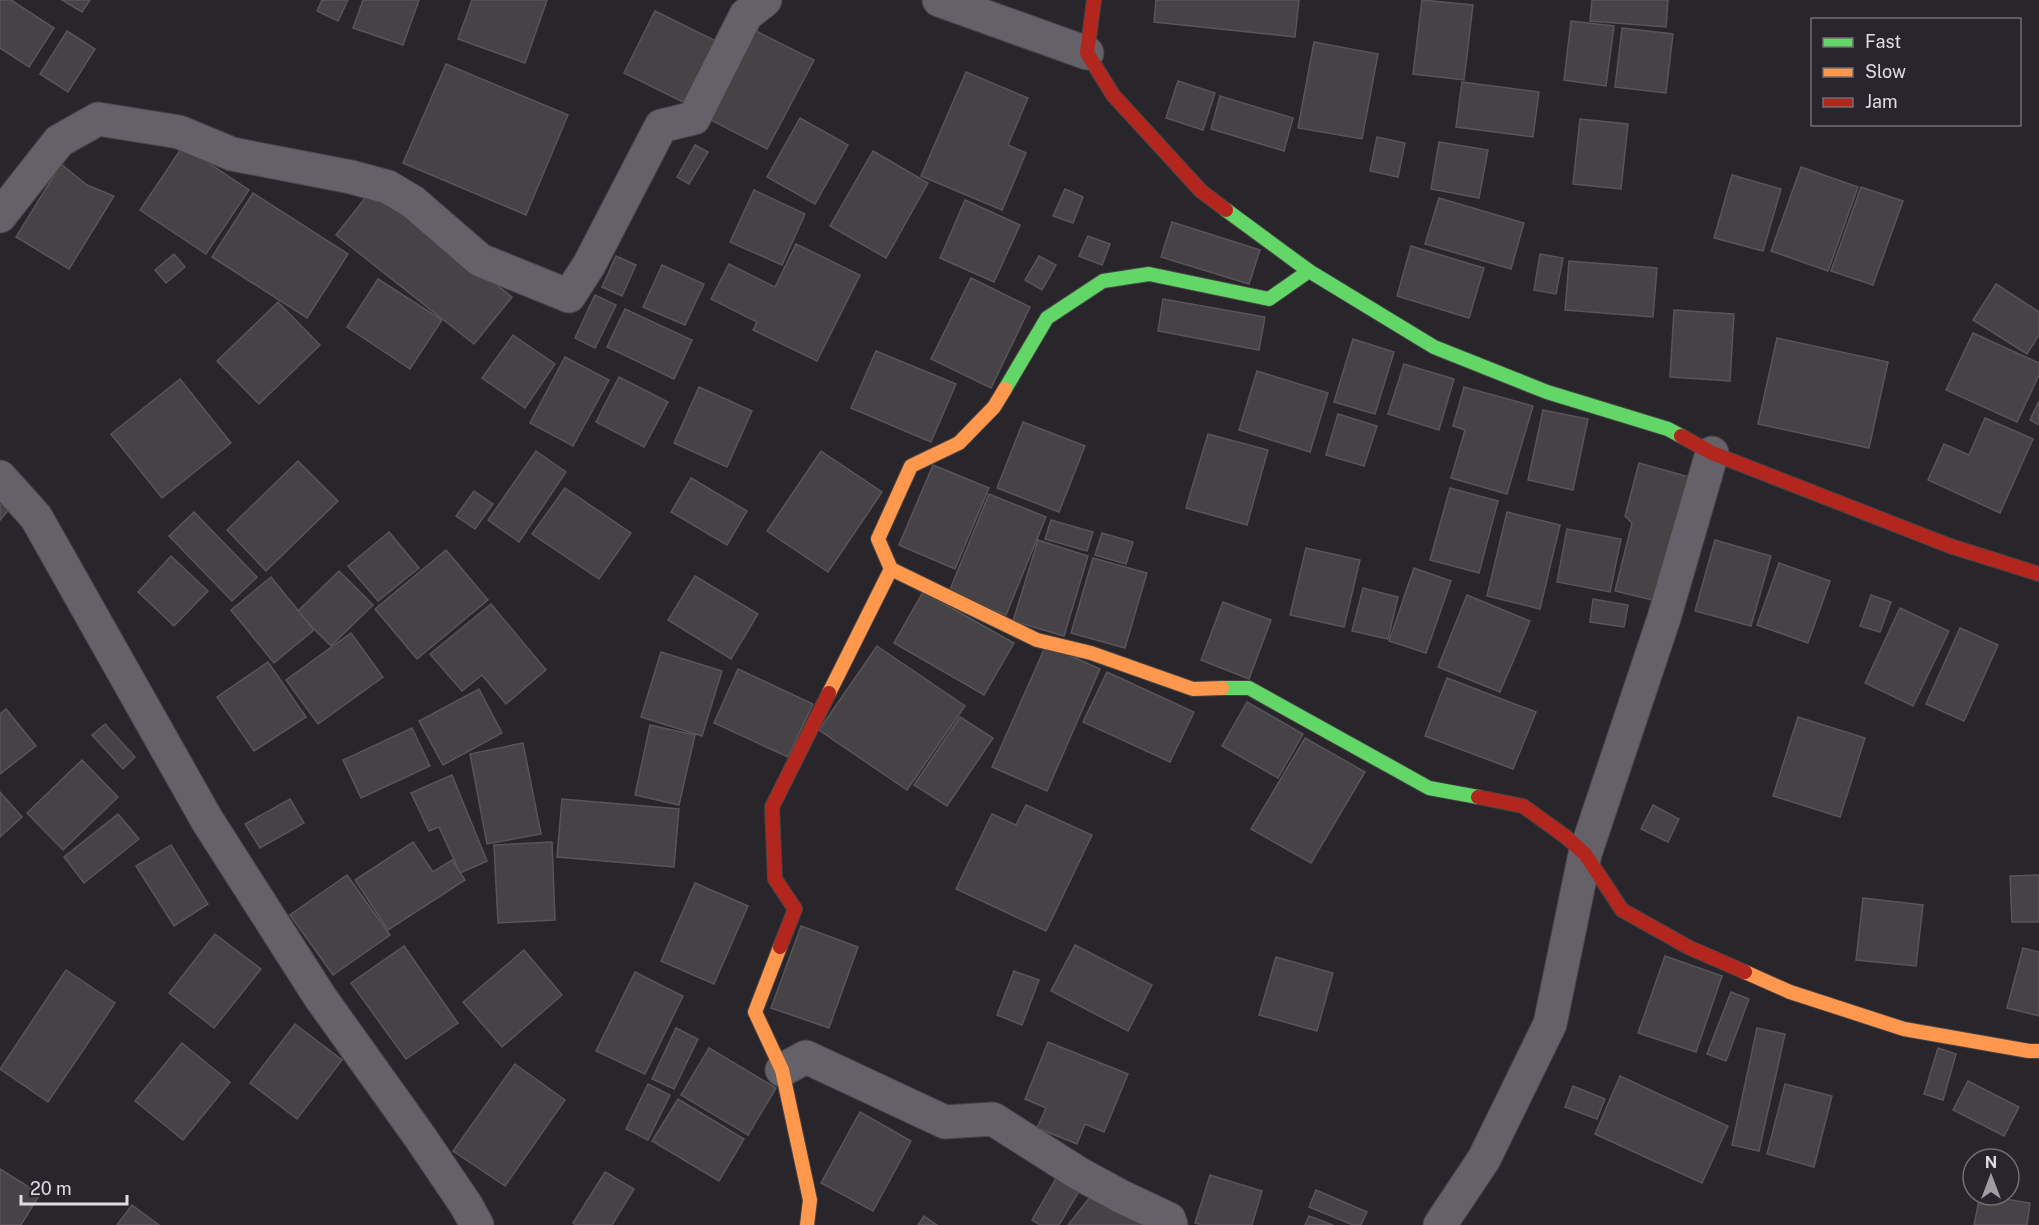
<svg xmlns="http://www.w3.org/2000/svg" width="2039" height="1225" font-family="'Public Sans',sans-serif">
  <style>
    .building { fill: #454345; stroke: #585559; stroke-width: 1.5 }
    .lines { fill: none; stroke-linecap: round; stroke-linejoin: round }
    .street-casing { stroke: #464447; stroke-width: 35 }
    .fast-casing { stroke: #464447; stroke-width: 16 }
    .slow-casing { stroke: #464447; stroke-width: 16 }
    .jam-casing { stroke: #464447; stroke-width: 16 }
    .street { stroke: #646168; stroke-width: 33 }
    .fast { stroke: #63d668; stroke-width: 14 }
    .slow { stroke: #ff974d; stroke-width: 14 }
    .jam { stroke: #b3261e; stroke-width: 14 }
  </style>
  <rect width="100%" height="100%" fill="#29262b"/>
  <g class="building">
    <polygon points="0,0 11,0 54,28 29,67 0,48"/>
    <polygon points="62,0 90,0 82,12"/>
    <polygon points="322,0 348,0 338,21 317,11"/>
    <polygon points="363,0 419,0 403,45 353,28"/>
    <polygon points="472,0 547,0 525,63 458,39"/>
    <polygon points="1156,0 1299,0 1295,37 1154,22"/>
    <polygon points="1422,0 1473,5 1464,80 1413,74"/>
    <polygon points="1592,0 1668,0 1666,27 1590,21"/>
    <polygon points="655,11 722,44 691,106 624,73"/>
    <polygon points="1571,21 1614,26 1606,86 1564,80"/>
    <polygon points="1622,28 1673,34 1666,93 1615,87"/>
    <polygon points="67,31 95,49 68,92 40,74"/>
    <polygon points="756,31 814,60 767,149 709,119"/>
    <polygon points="1314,42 1378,54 1362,139 1298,128"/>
    <polygon points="446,64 568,115 526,215 403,163"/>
    <polygon points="966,72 1028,98 1008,145 1026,153 1002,210 921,176"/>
    <polygon points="1178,81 1215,93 1203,130 1166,118"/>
    <polygon points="1462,82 1539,92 1533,137 1456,127"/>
    <polygon points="1220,96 1293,118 1284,151 1211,129"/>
    <polygon points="800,118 848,145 815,204 767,177"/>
    <polygon points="1580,119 1628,124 1621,189 1573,184"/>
    <polygon points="1377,137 1405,143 1398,177 1370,171"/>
    <polygon points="1439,142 1488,150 1479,198 1431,189"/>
    <polygon points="695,145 708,152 689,184 677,177"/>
    <polygon points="183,146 249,190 206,254 140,210"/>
    <polygon points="873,151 928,183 886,258 830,226"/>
    <polygon points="61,164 87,185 114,196 69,269 16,237"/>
    <polygon points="1801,167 1858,187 1828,271 1771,251"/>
    <polygon points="1732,175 1781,189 1763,251 1714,238"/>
    <polygon points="374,187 512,297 474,344 336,235"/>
    <polygon points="1861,187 1903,201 1873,285 1831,271"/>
    <polygon points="1065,189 1083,197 1073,223 1053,216"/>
    <polygon points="754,190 805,214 782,265 730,242"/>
    <polygon points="253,193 348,254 307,318 212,257"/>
    <polygon points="1439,198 1524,223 1511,269 1425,244"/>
    <polygon points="965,200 1020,225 994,282 940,258"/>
    <polygon points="1172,222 1260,250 1249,284 1161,257"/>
    <polygon points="1088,236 1110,244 1102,265 1079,256"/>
    <polygon points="796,244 860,275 817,361 753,330 757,322 711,299 729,264 775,287"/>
    <polygon points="1411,246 1484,268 1469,318 1397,296"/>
    <polygon points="174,254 185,267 166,283 155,270"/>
    <polygon points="1540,254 1563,258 1556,294 1534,290"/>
    <polygon points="616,256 636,265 622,296 602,287"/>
    <polygon points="1039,256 1056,265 1042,290 1025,280"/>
    <polygon points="1569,261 1657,268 1653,317 1565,310"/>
    <polygon points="662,265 704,284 685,325 643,307"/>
    <polygon points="971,278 1030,307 991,388 931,359"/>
    <polygon points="378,279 442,320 410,369 347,327"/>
    <polygon points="1996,284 2039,312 2039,335 2027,354 1973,320"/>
    <polygon points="595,295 616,305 595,348 575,338"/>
    <polygon points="1163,299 1265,317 1259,350 1158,331"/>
    <polygon points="278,302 320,345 259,404 217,361"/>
    <polygon points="625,309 692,340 674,379 607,347"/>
    <polygon points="1674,310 1734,314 1730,381 1670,377"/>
    <polygon points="1973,333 2039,363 2039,375 2017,422 1946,390"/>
    <polygon points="513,335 555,364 525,408 482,378"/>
    <polygon points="1777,338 1888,362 1869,448 1758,424"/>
    <polygon points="1353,339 1394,352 1375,414 1334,402"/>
    <polygon points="876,351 956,384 931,442 851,408"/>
    <polygon points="565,357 609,380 573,446 530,423"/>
    <polygon points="1404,364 1454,379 1439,430 1388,414"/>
    <polygon points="1257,371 1328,393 1310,452 1239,430"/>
    <polygon points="619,377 668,402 644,447 596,422"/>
    <polygon points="180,379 231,443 162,498 111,434"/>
    <polygon points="699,387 752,411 727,467 674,443"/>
    <polygon points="1464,387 1533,406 1507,494 1451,478 1465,430 1453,426"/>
    <polygon points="2039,401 2039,425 2030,420"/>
    <polygon points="1543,410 1588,419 1573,490 1528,480"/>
    <polygon points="1338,414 1377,426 1364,466 1326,455"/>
    <polygon points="1985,418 2033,439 2000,513 1928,480 1944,444 1969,455"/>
    <polygon points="1023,422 1085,446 1059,512 997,488"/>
    <polygon points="1208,434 1268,450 1247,525 1186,508"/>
    <polygon points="536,451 566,472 519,542 488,520"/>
    <polygon points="821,451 882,492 828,572 767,531"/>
    <polygon points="298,461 338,501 266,571 227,530"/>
    <polygon points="1639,463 1693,478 1661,602 1615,591 1632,523 1625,516"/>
    <polygon points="933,465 989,488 955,569 899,545"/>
    <polygon points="691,478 747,511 727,545 671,512"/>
    <polygon points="565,488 631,533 599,579 532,534"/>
    <polygon points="1450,488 1498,501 1479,573 1430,560"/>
    <polygon points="474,491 493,504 475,529 456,516"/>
    <polygon points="989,494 1046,517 1006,615 949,592"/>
    <polygon points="0,495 13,505 0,520"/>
    <polygon points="194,512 257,577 232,601 169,536"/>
    <polygon points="1507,512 1560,525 1540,609 1487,596"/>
    <polygon points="1051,520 1093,532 1087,551 1045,539"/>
    <polygon points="1567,529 1621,539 1610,592 1557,582"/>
    <polygon points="389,532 419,568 378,601 348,566"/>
    <polygon points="1102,533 1133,542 1126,564 1095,555"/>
    <polygon points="1038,540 1088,556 1064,636 1013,621"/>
    <polygon points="1715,540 1771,556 1751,626 1695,611"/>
    <polygon points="1306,548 1360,560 1344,627 1290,615"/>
    <polygon points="446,550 488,600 417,659 375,609"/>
    <polygon points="171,556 208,591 174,626 138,592"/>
    <polygon points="1093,558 1147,573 1125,648 1071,633"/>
    <polygon points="1779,563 1830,581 1808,643 1757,625"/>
    <polygon points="1414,568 1451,581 1426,653 1389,641"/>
    <polygon points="339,571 373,605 331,646 297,612"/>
    <polygon points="695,576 758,614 731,659 668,620"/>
    <polygon points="271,577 314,630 274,663 231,610"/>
    <polygon points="1363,588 1398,597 1388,639 1352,631"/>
    <polygon points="923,592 1014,643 984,695 894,643"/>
    <polygon points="1467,595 1530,621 1500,692 1438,667"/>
    <polygon points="1871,595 1891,602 1880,632 1860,626"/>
    <polygon points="1593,599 1628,605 1624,627 1590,622"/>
    <polygon points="1223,602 1271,620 1249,679 1201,660"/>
    <polygon points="491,604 546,670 506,704 482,675 462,691 430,654"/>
    <polygon points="1900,608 1949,631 1913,706 1865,683"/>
    <polygon points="1960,628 1998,645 1964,721 1926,704"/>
    <polygon points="351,633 383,677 318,724 286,680"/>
    <polygon points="1046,645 1100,669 1047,791 992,767"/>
    <polygon points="877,646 965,706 907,790 819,730"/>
    <polygon points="661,652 722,671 702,736 641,717"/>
    <polygon points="268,662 306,717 254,751 217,697"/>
    <polygon points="738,669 813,704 788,757 714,723"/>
    <polygon points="1107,672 1194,712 1170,762 1083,722"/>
    <polygon points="1447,678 1536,712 1513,769 1425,736"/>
    <polygon points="479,689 502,733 443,765 419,721"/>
    <polygon points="1247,702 1303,734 1278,778 1222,746"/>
    <polygon points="6,709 36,746 0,774 0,714"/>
    <polygon points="960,717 993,738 947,806 914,785"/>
    <polygon points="1798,717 1865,738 1840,817 1773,796"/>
    <polygon points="105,724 135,757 123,769 92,735"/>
    <polygon points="650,725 695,735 679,805 635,795"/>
    <polygon points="412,728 430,766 361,798 343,760"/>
    <polygon points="1305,738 1365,772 1311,863 1251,829"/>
    <polygon points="523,743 541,834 487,844 470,754"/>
    <polygon points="82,760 118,797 63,850 27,813"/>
    <polygon points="452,775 487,861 460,873 439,827 429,831 411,793"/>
    <polygon points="0,792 22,817 0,837"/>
    <polygon points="290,799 304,823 260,848 245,824"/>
    <polygon points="562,799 679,809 674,867 557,857"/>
    <polygon points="1026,805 1092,835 1046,931 956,889 992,814 1016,825"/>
    <polygon points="1653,805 1679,819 1668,842 1641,829"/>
    <polygon points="118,814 139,839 84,883 64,857"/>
    <polygon points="413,842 433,872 452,860 465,880 388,930 355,880"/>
    <polygon points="552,842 555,920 498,923 494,845"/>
    <polygon points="171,845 208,904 174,926 136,866"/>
    <polygon points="347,875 390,935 333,975 290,915"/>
    <polygon points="2039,875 2039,922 2012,922 2010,876"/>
    <polygon points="695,883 748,906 714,984 661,961"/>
    <polygon points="1863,898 1923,905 1916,966 1856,960"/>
    <polygon points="801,926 858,947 829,1028 771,1008"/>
    <polygon points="215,934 261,969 214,1028 169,993"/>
    <polygon points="1075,945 1152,985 1128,1031 1051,991"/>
    <polygon points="404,946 458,1023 406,1059 351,983"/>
    <polygon points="2023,948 2039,952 2039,1016 2007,1008"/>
    <polygon points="524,950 562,995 502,1047 463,1002"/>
    <polygon points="1665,956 1722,976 1696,1052 1638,1033"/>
    <polygon points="1276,957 1333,973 1317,1031 1259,1015"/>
    <polygon points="66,970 115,1003 48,1102 0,1069"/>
    <polygon points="1014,971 1039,980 1022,1025 997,1015"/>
    <polygon points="635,972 683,996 645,1074 596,1051"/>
    <polygon points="1731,992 1749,999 1726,1061 1707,1054"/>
    <polygon points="295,1024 342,1060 297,1119 250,1083"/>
    <polygon points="676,1028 698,1039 674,1089 652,1079"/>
    <polygon points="1757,1028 1785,1034 1759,1151 1732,1145"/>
    <polygon points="1048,1042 1128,1074 1104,1132 1085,1124 1077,1144 1037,1128 1046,1108 1025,1099"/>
    <polygon points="182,1043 230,1082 183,1140 135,1101"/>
    <polygon points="709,1048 776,1088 748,1135 681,1095"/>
    <polygon points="1938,1048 1956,1054 1943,1100 1924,1094"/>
    <polygon points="515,1064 565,1100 505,1186 453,1151"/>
    <polygon points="1620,1076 1728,1126 1702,1183 1595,1134"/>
    <polygon points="1968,1081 2019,1107 2004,1136 1953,1110"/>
    <polygon points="648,1084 670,1095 648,1140 626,1129"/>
    <polygon points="1785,1084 1832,1096 1814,1167 1767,1154"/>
    <polygon points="1573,1086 1605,1099 1597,1119 1565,1107"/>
    <polygon points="678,1099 744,1139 719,1181 652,1141"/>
    <polygon points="860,1112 911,1141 873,1211 821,1183"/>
    <polygon points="0,1169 40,1194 21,1225 0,1225"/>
    <polygon points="605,1172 634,1189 612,1225 576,1225 573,1223"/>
    <polygon points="1058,1175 1081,1188 1059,1225 1040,1225 1032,1220"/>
    <polygon points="1210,1175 1262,1191 1252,1225 1202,1225 1195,1223"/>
    <polygon points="1098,1187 1147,1225 1068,1225"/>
    <polygon points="1316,1190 1367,1212 1361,1225 1353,1225 1309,1207"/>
    <polygon points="1980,1195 2030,1203 2027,1225 1974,1225"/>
    <polygon points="132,1205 159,1225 117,1225"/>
    <polygon points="924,1216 937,1225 918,1225"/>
    <polygon points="1309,1216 1333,1225 1305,1225"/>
  </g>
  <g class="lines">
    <defs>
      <g id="street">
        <polyline points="939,0 1087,53"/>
        <polyline points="0,216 59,141 98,119 179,132 232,154 351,177 388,187 413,202 480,260 569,296 589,265 661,126 694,118 746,15 765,0"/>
        <polyline points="0,477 36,517 207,820 320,997 420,1137 466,1205 477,1225"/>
        <polyline points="782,1070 806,1057 945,1122 993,1119 1078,1173 1122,1197 1169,1219 1171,1225"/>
        <polyline points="1440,1225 1484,1159 1550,1024 1585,854 1664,618 1712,453"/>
      </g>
      <g id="fast">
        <polyline points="1226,210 1309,271 1434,347 1547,392 1668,429 1681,436"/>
        <polyline points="1005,389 1047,318 1103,281 1149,274 1269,299 1309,271"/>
        <polyline points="1222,688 1249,688 1429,788 1478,797"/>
      </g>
      <g id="slow">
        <polyline points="891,569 1037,640 1091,653 1193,689 1222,688"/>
        <polyline points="829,693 891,569 878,539 911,466 959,443 994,407 1005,389"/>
        <polyline points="780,947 755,1012 782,1070 810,1200 807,1225"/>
        <polyline points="1745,972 1790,992 1904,1029 2029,1051 2039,1051"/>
      </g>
      <g id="jam">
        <polyline points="1094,0 1087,53 1113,95 1201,191 1226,210"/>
        <polyline points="1681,436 1712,453 1950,546 2039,574"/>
        <polyline points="1478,797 1523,806 1566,837 1585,854 1622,910 1688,947 1745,972"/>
        <polyline points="780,947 795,909 775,879 772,807 829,693"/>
      </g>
    </defs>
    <use href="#street" class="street-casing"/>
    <use href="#fast" class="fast-casing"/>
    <use href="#slow" class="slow-casing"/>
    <use href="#jam" class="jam-casing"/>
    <use href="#street" class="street"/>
    <use href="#fast" class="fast"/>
    <use href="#slow" class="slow"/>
    <use href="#jam" class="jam"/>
  </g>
  <rect x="1811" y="18" width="210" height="108" fill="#2a252c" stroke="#736e74" stroke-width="1.5"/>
  <rect x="1823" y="38" width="30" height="9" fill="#63d668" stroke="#736e74" stroke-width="1.5"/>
  <text x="1865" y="48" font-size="18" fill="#e0dce1">Fast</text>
  <rect x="1823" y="68" width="30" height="9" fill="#ff974d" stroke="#736e74" stroke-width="1.5"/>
  <text x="1865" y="78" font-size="18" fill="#e0dce1">Slow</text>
  <rect x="1823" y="98" width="30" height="9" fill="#b3261e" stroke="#736e74" stroke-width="1.5"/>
  <text x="1865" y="108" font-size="18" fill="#e0dce1">Jam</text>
  <g transform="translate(1991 1177)"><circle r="28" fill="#2a252c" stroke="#736e74" stroke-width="1.5"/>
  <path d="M0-4.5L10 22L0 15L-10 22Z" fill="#a09ca1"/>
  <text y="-9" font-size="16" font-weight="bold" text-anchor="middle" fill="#e0dce1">N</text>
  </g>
  <path d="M21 1195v9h106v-9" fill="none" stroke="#e0dce1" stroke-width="3"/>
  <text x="30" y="1195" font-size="18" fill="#e0dce1" stroke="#2a252c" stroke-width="4.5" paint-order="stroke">20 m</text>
</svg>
